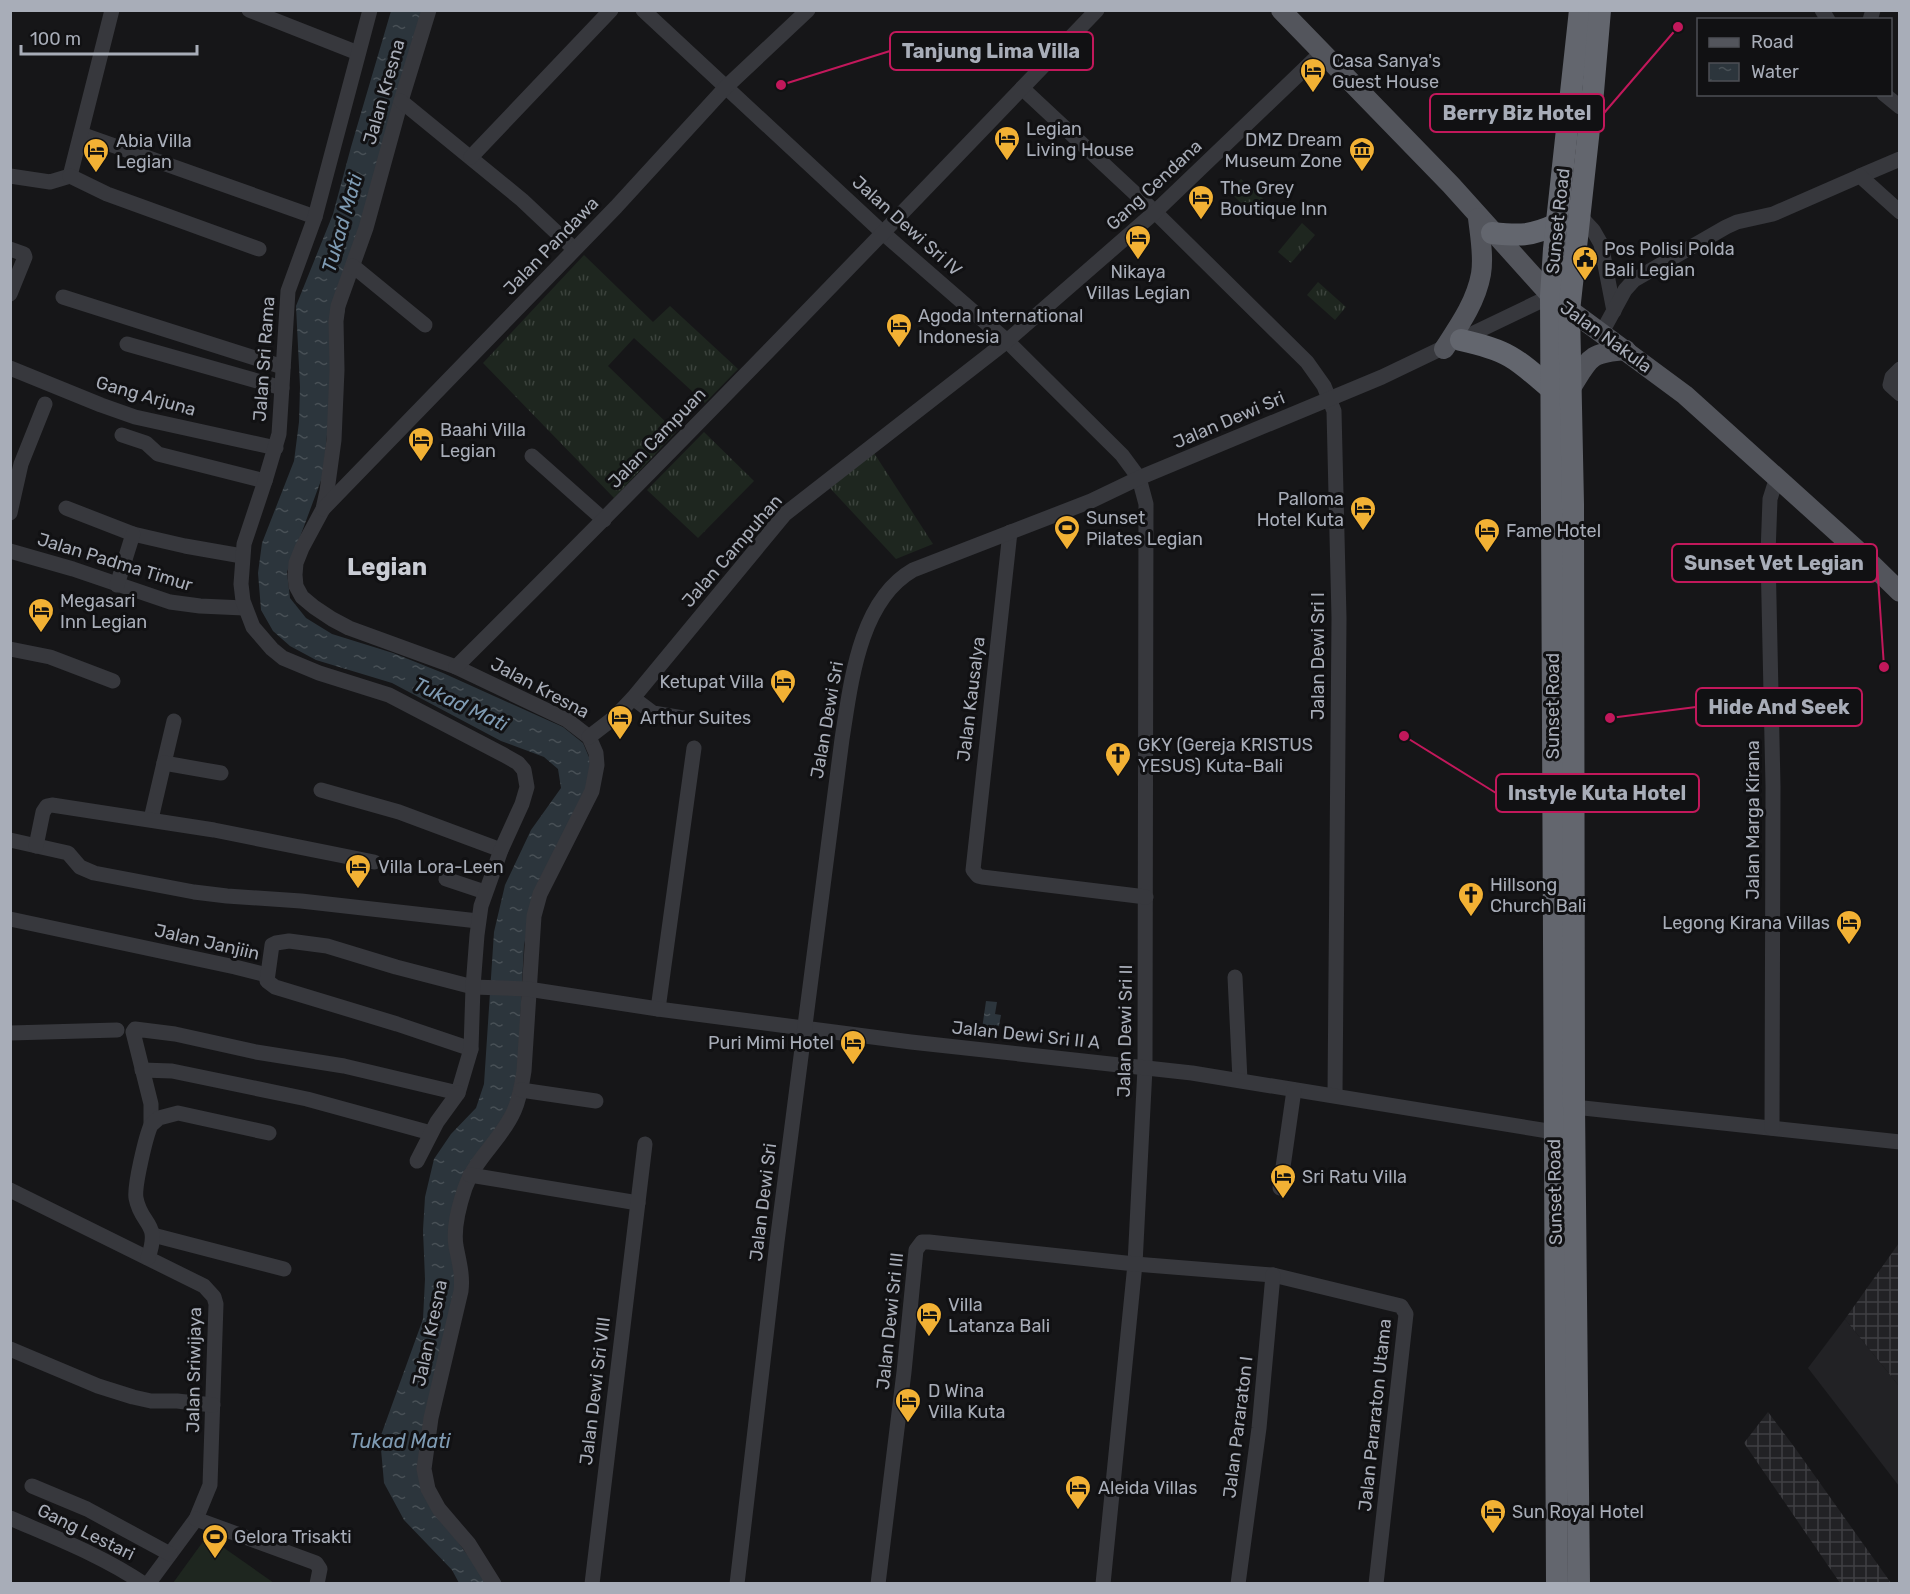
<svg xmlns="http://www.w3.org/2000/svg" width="1910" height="1594" font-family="Rubik,sans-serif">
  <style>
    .built { fill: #222225 }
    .industrial { fill: url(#industrial-grid) }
    .grass { fill: url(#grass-tufts) }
    .pitch { fill: #1e261f }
    .water { fill: url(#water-ripples) }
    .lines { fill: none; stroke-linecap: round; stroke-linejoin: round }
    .minor { stroke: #37383d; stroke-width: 15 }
    .major { stroke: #53555c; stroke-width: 20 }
    .highway { stroke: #63666e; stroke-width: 22 }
    .labels { text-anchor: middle; stroke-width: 6; stroke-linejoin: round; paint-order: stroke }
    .poi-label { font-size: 18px; fill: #a8adb8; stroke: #111113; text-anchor: start }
    .street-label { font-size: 18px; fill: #a8adb8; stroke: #111113 }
    .water-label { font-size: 20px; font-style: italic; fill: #7f9bb3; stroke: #111113 }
    .district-label { font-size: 24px; font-weight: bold; fill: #c9ccd4; stroke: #111113 }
    .leader { fill: none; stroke: #c2185b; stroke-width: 2 }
    .callout-dot { fill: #c2185b; stroke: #111113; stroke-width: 2 }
    .callout { fill: #111113; stroke: #c2185b; stroke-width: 2 }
    .callout-label { font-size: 20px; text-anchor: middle; font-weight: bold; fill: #a8adb8 }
  </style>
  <defs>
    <pattern id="industrial-grid" width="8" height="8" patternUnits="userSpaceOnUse" patternTransform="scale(1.5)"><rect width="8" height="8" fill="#222225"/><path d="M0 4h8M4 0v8" fill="none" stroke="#3f3f43"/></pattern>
    <pattern id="grass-tufts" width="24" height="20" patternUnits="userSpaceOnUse" patternTransform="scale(1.5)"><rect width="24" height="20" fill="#1e261f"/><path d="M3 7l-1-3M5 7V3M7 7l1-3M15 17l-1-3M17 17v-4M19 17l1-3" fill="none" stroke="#3c433d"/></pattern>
    <pattern id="water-ripples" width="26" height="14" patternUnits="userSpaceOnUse" patternTransform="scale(1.5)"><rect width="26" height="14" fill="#2c353c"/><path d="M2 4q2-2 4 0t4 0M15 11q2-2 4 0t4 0" fill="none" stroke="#485056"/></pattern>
  </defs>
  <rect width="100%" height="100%" fill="#161618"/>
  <polygon class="built" points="1845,1319 1899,1386 1899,1486 1808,1368"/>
  <g class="industrial">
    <polygon points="1899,1243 1900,1386 1899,1386 1845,1319"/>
    <polygon points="1768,1412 1795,1448 1891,1583 1840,1583 1744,1443"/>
  </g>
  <g class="grass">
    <polygon points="1241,179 1269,204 1257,217 1229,192"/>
    <polygon points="1302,223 1315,235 1291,263 1278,252"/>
    <polygon points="584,255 653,322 670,306 738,369 705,403 634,338 608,366 676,432 614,498 483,363"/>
    <polygon points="1318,282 1346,307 1335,320 1307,295"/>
    <polygon points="704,432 754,481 698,538 647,490"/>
    <polygon points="874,453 933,544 896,559 829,487"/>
  </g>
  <polygon class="pitch" points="207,1536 274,1583 173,1583"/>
  <g class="water">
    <polygon points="391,11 426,11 354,256 332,384 323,475 287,572 290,598 306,618 332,634 393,653 443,673 563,727 583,743 591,762 589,790 536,890 524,945 517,1086 510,1111 458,1199 457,1290 425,1497 488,1583 459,1583 452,1570 404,1520 384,1483 380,1438 423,1319 425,1279 423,1230 425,1197 434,1159 451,1134 476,1108 484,1084 494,932 505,885 531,830 561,788 558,769 544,757 501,741 392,683 316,660 290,646 273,631 261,610 258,573 262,543 294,461 299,422 300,387 296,306 333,214 351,147"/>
    <polygon points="986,1001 997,1002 995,1014 1001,1015 999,1026 995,1025 994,1032 990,1032 991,1037 981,1036"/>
  </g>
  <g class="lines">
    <g class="minor">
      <polyline points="249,10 358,53"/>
      <path d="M429,10L401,101L366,228L338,306L336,321L337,370L334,440L327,491L323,509L302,548L296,563L295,575L296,586L302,597L314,607L332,619L349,628L456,667L567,720L589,737L596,753L597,765L592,791L540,894L534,916L524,1071C522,1084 520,1098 514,1111C502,1139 476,1157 465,1188C459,1206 453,1227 456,1246C459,1262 463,1275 461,1291L431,1418L424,1469L428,1489L439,1509L469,1544L494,1584"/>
      <polyline points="643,10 883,233 1007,341 1122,455 1139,478 1146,504 1145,1068 1135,1264 1103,1584"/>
      <polyline points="1822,10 1828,20"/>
      <polyline points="1870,20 1873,10"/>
      <polyline points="1022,88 1155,212 1307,362 1324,386 1334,411 1339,618 1335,1095"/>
      <polyline points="1884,94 1900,107"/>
      <polyline points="401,101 522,200 574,249"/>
      <polyline points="81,134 315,217"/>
      <polyline points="471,157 611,10"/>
      <polyline points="10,176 50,182 70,176 112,10"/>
      <polyline points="70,176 107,194 259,249"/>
      <polyline points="1860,176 1900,159"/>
      <polyline points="1580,216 1593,230 1601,244 1614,311"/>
      <polyline points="10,249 24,254 25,257 10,294"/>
      <polyline points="353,266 425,325"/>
      <polyline points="63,297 283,367"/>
      <polyline points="1601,334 1625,290 1634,280 1726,227 1737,222 1773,214 1860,176 1900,212"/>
      <polyline points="127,344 282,388"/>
      <polyline points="10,368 101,405 135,417 276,448"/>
      <polyline points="1900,369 1892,377 1890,385 1900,394"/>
      <polyline points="122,435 146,443 158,454 265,481"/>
      <polyline points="532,456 604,520"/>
      <polyline points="66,508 133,534 185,546 242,556"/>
      <polyline points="323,509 616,207 725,88 808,10"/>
      <polyline points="10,513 21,464 45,404"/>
      <polyline points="1010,532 973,870 978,876 982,877 1146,897"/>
      <polyline points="10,551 73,569 170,602 200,606 244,608"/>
      <polyline points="117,585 133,534"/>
      <polyline points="10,649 50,657 113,681"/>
      <path d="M456,667C673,452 885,231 1097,10"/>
      <polyline points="633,698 653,713 683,718"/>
      <polyline points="589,737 615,717 633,698 785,514 1007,341 1155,212 1322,52"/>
      <polyline points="164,763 174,721"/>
      <polyline points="321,790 399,812 501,850"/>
      <polyline points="151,819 164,763 221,773"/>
      <polyline points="10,840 68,853 80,867 94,873 194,892 227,896 301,901 478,921"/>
      <polyline points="36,846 43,812 47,806 52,805 214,830 374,862"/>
      <polyline points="446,879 485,892"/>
      <polyline points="10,919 235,967 267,975"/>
      <polyline points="1235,977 1240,1080"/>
      <polyline points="658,1009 694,748"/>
      <polyline points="10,1033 117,1030"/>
      <polyline points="471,1049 397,1024 275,987 267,981 272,945 276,943 289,941 327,946 396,967 473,987 528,989 658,1009 911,1042 1192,1073 1554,1132"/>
      <polyline points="142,1070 172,1071 307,1099 431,1133"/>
      <polyline points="521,1090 596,1101"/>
      <polyline points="1574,1107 1900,1142"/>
      <polyline points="151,1125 151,1104 133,1032 135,1029 175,1034 256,1052 344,1066 458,1093 471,1049 473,987 477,935 481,906 501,850 522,804 527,787 524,770 518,763 504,755 389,695 319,673 283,658 272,649 253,627 243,601 241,584 244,544 265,481 279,434 288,291 315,217 370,10"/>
      <polyline points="1772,1128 1773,786 1768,554 1770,499 1777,477"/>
      <polyline points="417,1161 437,1122 458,1093"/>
      <polyline points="470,1175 638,1203"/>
      <polyline points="1280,1188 1294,1090"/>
      <polyline points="10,1190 204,1286 214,1297 216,1304 210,1485 196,1519 148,1584"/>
      <polyline points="153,1235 284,1269"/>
      <path d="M148,1258C161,1221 141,1226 136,1198C134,1186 146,1136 151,1125L159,1118L178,1113L269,1133"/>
      <polyline points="10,1349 98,1386 133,1397 151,1401 177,1401 213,1405"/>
      <polyline points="32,1486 87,1509 170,1554"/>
      <path d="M10,1518C56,1538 103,1556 144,1584"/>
      <polyline points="196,1519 316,1563 320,1569 317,1584"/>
      <polyline points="592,1584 645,1144"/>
      <path d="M737,1584L777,1242L842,739C851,683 859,601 913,570L1091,501L1139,478L1382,377L1551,296"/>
      <polyline points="878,1584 904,1372 916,1250 922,1242 929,1242 1135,1264 1273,1275 1401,1306 1406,1314 1376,1584"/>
      <polyline points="1238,1584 1259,1428 1273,1275"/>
    </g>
    <g class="major">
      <polyline points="1281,10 1451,185 1551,296 1685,395 1857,550 1900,592"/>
      <path d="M1444,349C1459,326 1476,302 1481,274C1484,256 1480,236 1478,218"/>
      <path d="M1571,388C1590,358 1588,353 1626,350"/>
    </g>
    <g class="highway">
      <path d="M1492,233C1521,236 1531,236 1557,224"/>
      <path d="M1461,340C1507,350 1516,358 1550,388"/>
      <polyline points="1557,1584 1551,296 1554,249 1580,10"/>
      <polyline points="1579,1584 1574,1107 1573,504 1569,311 1593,92 1600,10"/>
    </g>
  </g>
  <defs>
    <symbol id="hotel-pin" viewBox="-11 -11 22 30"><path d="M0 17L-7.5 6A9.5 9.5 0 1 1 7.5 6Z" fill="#f2b134" stroke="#111113"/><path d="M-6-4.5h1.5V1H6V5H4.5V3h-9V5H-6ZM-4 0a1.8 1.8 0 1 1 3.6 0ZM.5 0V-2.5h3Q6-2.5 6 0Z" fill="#111"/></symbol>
    <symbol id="museum-pin" viewBox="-11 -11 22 30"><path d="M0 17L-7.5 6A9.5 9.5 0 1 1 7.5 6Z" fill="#f2b134" stroke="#111113"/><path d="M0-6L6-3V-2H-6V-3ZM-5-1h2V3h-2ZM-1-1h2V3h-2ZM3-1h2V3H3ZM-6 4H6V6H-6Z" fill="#111"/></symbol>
    <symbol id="civic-pin" viewBox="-11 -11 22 30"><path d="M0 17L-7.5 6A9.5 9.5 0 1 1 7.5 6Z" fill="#f2b134" stroke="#111113"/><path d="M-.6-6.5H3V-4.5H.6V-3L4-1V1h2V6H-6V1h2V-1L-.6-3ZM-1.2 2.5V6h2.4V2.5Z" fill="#111"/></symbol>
    <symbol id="stadium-pin" viewBox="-11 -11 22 30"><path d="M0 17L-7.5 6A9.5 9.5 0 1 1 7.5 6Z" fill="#f2b134" stroke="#111113"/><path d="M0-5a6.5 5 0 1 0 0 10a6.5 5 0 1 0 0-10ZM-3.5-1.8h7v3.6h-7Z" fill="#111"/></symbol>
    <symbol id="church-pin" viewBox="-11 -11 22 30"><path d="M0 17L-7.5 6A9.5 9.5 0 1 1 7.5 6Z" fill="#f2b134" stroke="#111113"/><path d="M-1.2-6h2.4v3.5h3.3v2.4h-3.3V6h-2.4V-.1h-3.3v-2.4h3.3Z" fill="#111"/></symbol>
  </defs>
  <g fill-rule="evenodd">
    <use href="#hotel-pin" x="1298" y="56" width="30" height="40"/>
    <use href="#hotel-pin" x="992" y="124" width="30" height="40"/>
    <use href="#museum-pin" x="1347" y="135" width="30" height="40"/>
    <use href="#hotel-pin" x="81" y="136" width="30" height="40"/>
    <use href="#hotel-pin" x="1186" y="183" width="30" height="40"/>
    <use href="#hotel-pin" x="1123" y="223" width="30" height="40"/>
    <use href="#civic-pin" x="1570" y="244" width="30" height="40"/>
    <use href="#hotel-pin" x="884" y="311" width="30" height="40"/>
    <use href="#hotel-pin" x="406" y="425" width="30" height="40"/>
    <use href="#hotel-pin" x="1348" y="494" width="30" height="40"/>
    <use href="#stadium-pin" x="1052" y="513" width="30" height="40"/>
    <use href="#hotel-pin" x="1472" y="516" width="30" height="40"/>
    <use href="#hotel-pin" x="26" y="596" width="30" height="40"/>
    <use href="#hotel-pin" x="768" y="667" width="30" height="40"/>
    <use href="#hotel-pin" x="605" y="703" width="30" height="40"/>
    <use href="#church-pin" x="1103" y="740" width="30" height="40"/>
    <use href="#hotel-pin" x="343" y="852" width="30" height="40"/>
    <use href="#church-pin" x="1456" y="880" width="30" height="40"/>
    <use href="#hotel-pin" x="1834" y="908" width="30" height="40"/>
    <use href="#hotel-pin" x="838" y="1028" width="30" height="40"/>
    <use href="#hotel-pin" x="1268" y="1162" width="30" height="40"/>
    <use href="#hotel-pin" x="914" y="1300" width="30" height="40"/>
    <use href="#hotel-pin" x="893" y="1386" width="30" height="40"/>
    <use href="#hotel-pin" x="1063" y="1473" width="30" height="40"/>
    <use href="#hotel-pin" x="1478" y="1497" width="30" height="40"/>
    <use href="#stadium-pin" x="200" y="1522" width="30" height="40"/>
  </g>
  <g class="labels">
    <g class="poi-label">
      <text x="1332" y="67">Casa Sanya's<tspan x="1332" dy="21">Guest House</tspan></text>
      <text x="1026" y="135">Legian<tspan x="1026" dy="21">Living House</tspan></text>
      <text x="1342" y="146" text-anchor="end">DMZ Dream<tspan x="1342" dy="21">Museum Zone</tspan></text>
      <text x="116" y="147">Abia Villa<tspan x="116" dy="21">Legian</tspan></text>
      <text x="1220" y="194">The Grey<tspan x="1220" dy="21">Boutique Inn</tspan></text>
      <text x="1604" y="255">Pos Polisi Polda<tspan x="1604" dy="21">Bali Legian</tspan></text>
      <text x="1138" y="278" text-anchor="middle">Nikaya<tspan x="1138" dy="21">Villas Legian</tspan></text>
      <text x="918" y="322">Agoda International<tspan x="918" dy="21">Indonesia</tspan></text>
      <text x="440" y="436">Baahi Villa<tspan x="440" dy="21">Legian</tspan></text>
      <text x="1344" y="505" text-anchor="end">Palloma<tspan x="1344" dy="21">Hotel Kuta</tspan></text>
      <text x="1086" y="524">Sunset<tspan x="1086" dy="21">Pilates Legian</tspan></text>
      <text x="1506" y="537">Fame Hotel</text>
      <text x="60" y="607">Megasari<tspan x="60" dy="21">Inn Legian</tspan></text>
      <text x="764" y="688" text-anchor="end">Ketupat Villa</text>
      <text x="640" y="724">Arthur Suites</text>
      <text x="1138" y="751">GKY (Gereja KRISTUS<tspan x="1138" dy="21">YESUS) Kuta-Bali</tspan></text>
      <text x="378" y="873">Villa Lora-Leen</text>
      <text x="1490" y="891">Hillsong<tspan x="1490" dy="21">Church Bali</tspan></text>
      <text x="1830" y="929" text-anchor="end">Legong Kirana Villas</text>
      <text x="834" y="1049" text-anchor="end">Puri Mimi Hotel</text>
      <text x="1302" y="1183">Sri Ratu Villa</text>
      <text x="948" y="1311">Villa<tspan x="948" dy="21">Latanza Bali</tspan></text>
      <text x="928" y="1397">D Wina<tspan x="928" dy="21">Villa Kuta</tspan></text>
      <text x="1098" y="1494">Aleida Villas</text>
      <text x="1512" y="1518">Sun Royal Hotel</text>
      <text x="234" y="1543">Gelora Trisakti</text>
    </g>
    <g class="street-label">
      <text transform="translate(384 92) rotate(-74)" y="6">Jalan Kresna</text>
      <text transform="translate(1154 185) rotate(-43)" y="6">Gang Cendana</text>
      <text transform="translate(1558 221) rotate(-84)" y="6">Sunset Road</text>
      <text transform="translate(907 226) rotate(42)" y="6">Jalan Dewi Sri IV</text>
      <text transform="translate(551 246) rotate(-46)" y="6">Jalan Pandawa</text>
      <text transform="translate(1606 337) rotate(36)" y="6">Jalan Nakula</text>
      <text transform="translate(264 359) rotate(-86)" y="6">Jalan Sri Rama</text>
      <text transform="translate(146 396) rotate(16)" y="6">Gang Arjuna</text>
      <text transform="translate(1229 420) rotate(-23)" y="6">Jalan Dewi Sri</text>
      <text transform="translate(657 438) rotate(-46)" y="6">Jalan Campuan</text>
      <text transform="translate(732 551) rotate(-49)" y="6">Jalan Campuhan</text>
      <text transform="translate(115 562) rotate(17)" y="6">Jalan Padma Timur</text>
      <text transform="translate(1318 656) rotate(-90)" y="6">Jalan Dewi Sri I</text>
      <text transform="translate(540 688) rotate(28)" y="6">Jalan Kresna</text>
      <text transform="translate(971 699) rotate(-83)" y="6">Jalan Kausalya</text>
      <text transform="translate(1553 706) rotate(-90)" y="6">Sunset Road</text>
      <text transform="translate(827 720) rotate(-80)" y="6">Jalan Dewi Sri</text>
      <text transform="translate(1753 820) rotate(-90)" y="6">Jalan Marga Kirana</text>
      <text transform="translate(207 942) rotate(13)" y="6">Jalan Janjiin</text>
      <text transform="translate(1125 1031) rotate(-89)" y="6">Jalan Dewi Sri II</text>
      <text transform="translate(1026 1035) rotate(6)" y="6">Jalan Dewi Sri II A</text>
      <text transform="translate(1555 1192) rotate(-91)" y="6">Sunset Road</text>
      <text transform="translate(763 1202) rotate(-83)" y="6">Jalan Dewi Sri</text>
      <text transform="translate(890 1321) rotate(-84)" y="6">Jalan Dewi Sri III</text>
      <text transform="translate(430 1333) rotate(-78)" y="6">Jalan Kresna</text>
      <text transform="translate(194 1370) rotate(-89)" y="6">Jalan Sriwijaya</text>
      <text transform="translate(595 1391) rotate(-83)" y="6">Jalan Dewi Sri VIII</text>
      <text transform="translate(1375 1415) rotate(-84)" y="6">Jalan Pararaton Utama</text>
      <text transform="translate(1238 1427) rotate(-83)" y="6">Jalan Pararaton I</text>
      <text transform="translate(86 1532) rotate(26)" y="6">Gang Lestari</text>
    </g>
    <g class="water-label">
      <text transform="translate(342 223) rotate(-74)" y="7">Tukad Mati</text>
      <text transform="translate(461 704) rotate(25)" y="7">Tukad Mati</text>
      <text x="400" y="1448">Tukad Mati</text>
    </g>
    <g class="district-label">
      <text x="387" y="575">Legian</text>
    </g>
  </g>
  <path class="leader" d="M781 85L890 51M1678 27L1604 113M1884 667L1877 563M1610 718L1696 707M1404 736L1496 793"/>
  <g class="callout-dot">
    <circle cx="781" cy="85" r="6"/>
    <circle cx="1678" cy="27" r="6"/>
    <circle cx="1884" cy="667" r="6"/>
    <circle cx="1610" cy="718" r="6"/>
    <circle cx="1404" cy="736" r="6"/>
  </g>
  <g class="callout">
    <rect x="890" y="32" width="203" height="38" rx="6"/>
    <rect x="1430" y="94" width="174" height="38" rx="6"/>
    <rect x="1672" y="544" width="205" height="38" rx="6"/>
    <rect x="1696" y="688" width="166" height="38" rx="6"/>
    <rect x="1496" y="774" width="203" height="38" rx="6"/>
  </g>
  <g class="callout-label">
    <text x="991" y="58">Tanjung Lima Villa</text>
    <text x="1517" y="120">Berry Biz Hotel</text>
    <text x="1774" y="570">Sunset Vet Legian</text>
    <text x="1779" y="714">Hide And Seek</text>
    <text x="1597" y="800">Instyle Kuta Hotel</text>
  </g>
  <rect width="1910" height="1594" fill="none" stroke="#a8adb8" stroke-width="24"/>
  <rect x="1697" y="18" width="195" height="78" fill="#111113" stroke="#4d4f55" stroke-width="1.5"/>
  <rect x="1709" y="38" width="30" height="9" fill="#53555c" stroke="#4d4f55" stroke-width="1.5"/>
  <text x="1751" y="48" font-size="18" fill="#a8adb8">Road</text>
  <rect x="1709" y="63" width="30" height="18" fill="url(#water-ripples)" stroke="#4d4f55" stroke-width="1.5"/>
  <text x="1751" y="78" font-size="18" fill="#a8adb8">Water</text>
  <path d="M21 45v9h176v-9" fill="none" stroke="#a8adb8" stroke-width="3"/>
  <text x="30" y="45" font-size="18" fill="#a8adb8" stroke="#111113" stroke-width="4.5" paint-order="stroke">100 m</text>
</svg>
